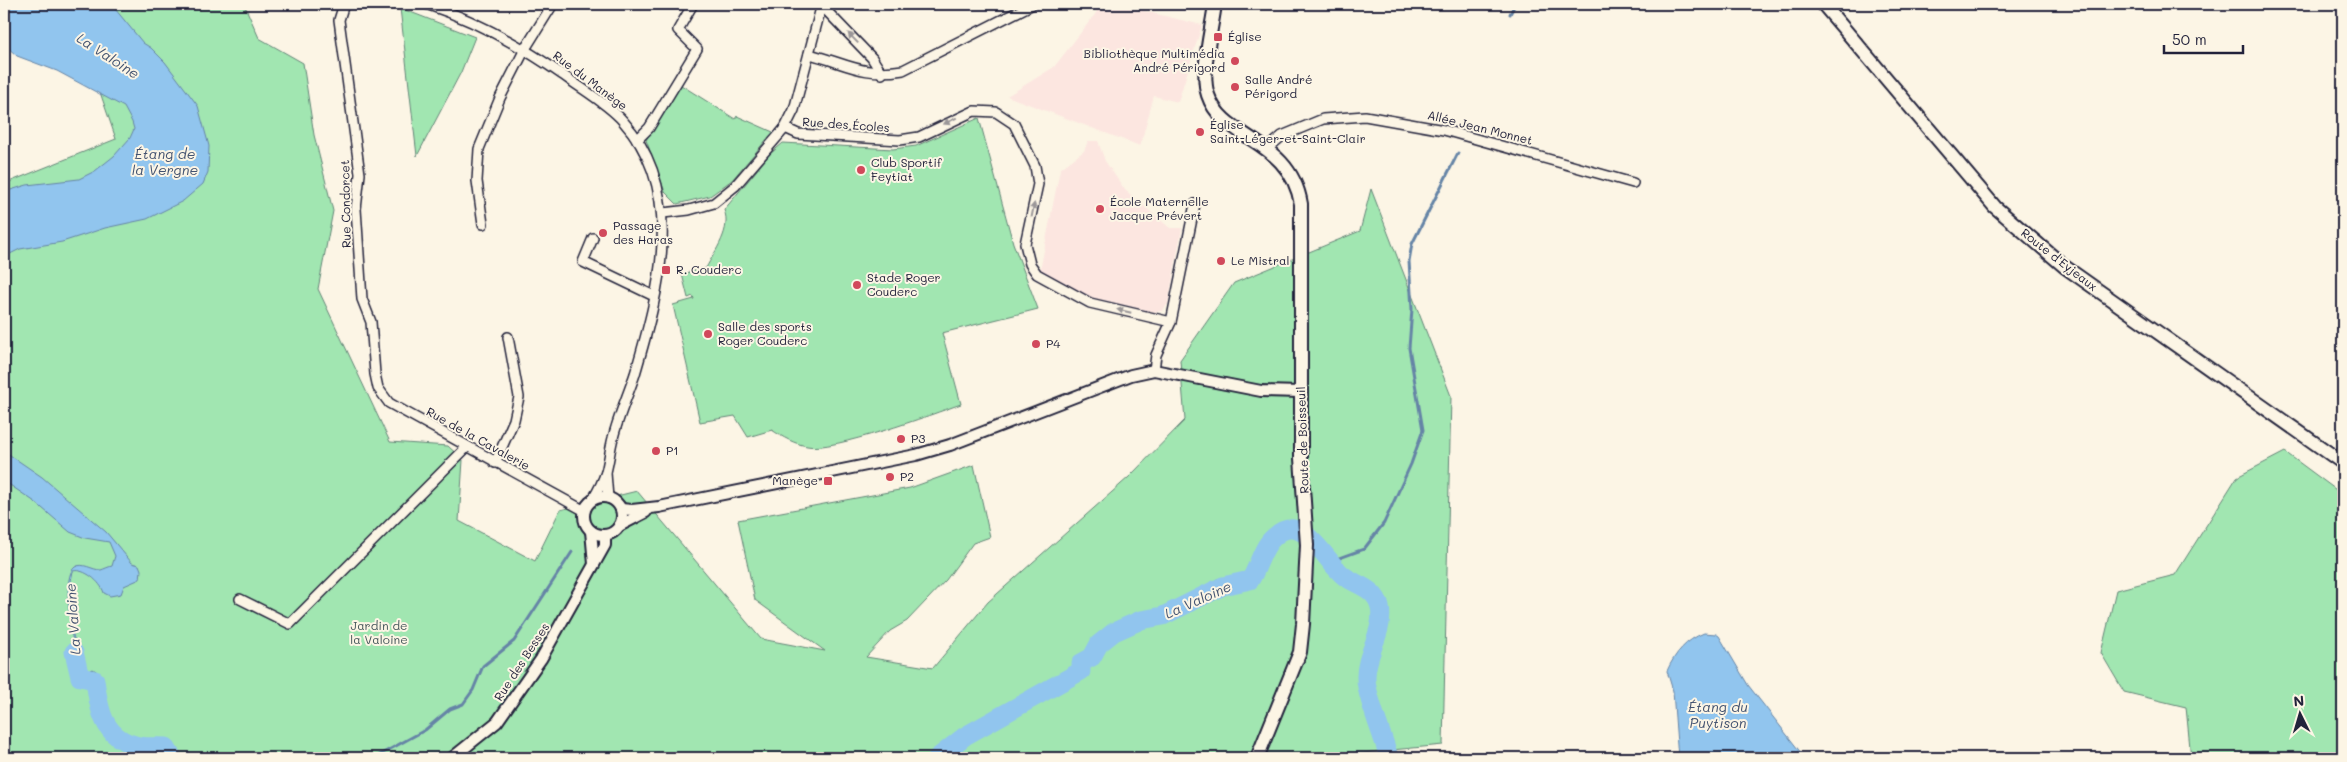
<svg xmlns="http://www.w3.org/2000/svg" width="2347" height="762" font-family="Mali,sans-serif">
  <style>
    .built { fill: #fce6e0 }
    .green { fill: #a1e6b1; stroke: #628476 }
    .water { fill: #91c5ee; stroke: #6584a6 }
    .lines { fill: none; stroke-linecap: round; stroke-linejoin: round }
    .stream { stroke: #6584a6; stroke-width: 3 }
    .river { stroke: #91c5ee; stroke-width: 19 }
    .minor-casing { stroke: #22223b; stroke-width: 12 }
    .tertiary-casing { stroke: #22223b; stroke-width: 14 }
    .secondary-casing { stroke: #22223b; stroke-width: 16 }
    .minor { stroke: #fcf5e5; stroke-width: 9 }
    .tertiary { stroke: #fcf5e5; stroke-width: 10 }
    .secondary { stroke: #fcf5e5; stroke-width: 12 }
    .oneway { fill: #9a9698 }
    .poi-dot { fill: #d1495b; stroke: #fcf5e5; stroke-width: 2 }
    .labels { text-anchor: middle; stroke-width: 4; stroke-linejoin: round; paint-order: stroke }
    .poi-label { font-size: 12px; fill: #22223b; stroke: #fcf5e5; text-anchor: start }
    .street-label { font-size: 12px; fill: #22223b; stroke: #fcf5e5 }
    .park-label { font-size: 12px; fill: #425358; stroke: #fcf5e5 }
    .water-label { font-size: 14px; font-style: italic; fill: #435371; stroke: #fcf5e5 }
  </style>
  <rect width="100%" height="100%" fill="#fcf5e5"/>
  <filter id="ink" filterUnits="userSpaceOnUse"><feTurbulence type="fractalNoise" baseFrequency=".02" numOctaves="2"/><feDisplacementMap in="SourceGraphic" scale="10" xChannelSelector="R" yChannelSelector="G"/><feConvolveMatrix kernelMatrix="1 2 1 2 8 2 1 2 1" color-interpolation-filters="sRGB"/></filter>
  <g filter="url(#ink)">
    <g class="built">
      <polygon points="1100,4 1115,4 1202,25 1178,102 1154,96 1140,146 1007,96 1054,67 1096,13"/>
      <polygon points="1088,141 1098,141 1105,161 1125,190 1170,228 1182,228 1168,304 1162,311 1154,312 1090,297 1040,271 1060,169 1084,151"/>
    </g>
    <g class="green">
      <polygon points="70,4 244,4 259,38 303,63 314,135 333,211 318,289 390,442 448,446 463,460 459,521 535,561 560,510 637,491 761,639 825,651 755,600 738,520 910,488 974,465 990,537 973,543 946,580 907,621 890,631 866,657 933,668 988,602 1129,477 1185,420 1180,360 1234,283 1360,231 1371,189 1451,396 1443,745 1311,758 4,758 4,184 116,139"/>
      <polygon points="400,8 475,37 461,72 417,156"/>
      <polygon points="681,85 735,119 737,116 773,132 732,180 710,196 677,204 665,192 646,140"/>
      <path d="M979,118L1013,243L1038,309L942,333L961,404C933,414 831,452 807,446C795,444 782,437 772,430L748,437L735,416L700,422L673,305L694,299L693,296L688,298L682,274L706,268C715,251 732,229 724,210L770,154L783,143L893,149L916,146Z"/>
      <polygon points="2285,452 2343,495 2343,758 2191,758 2186,707 2124,692 2101,653 2116,590 2175,575 2237,477"/>
    </g>
    <g class="water">
      <polygon points="4,4 111,4 143,43 151,48 165,62 198,106 209,146 208,172 203,184 183,201 147,219 105,228 62,242 20,249 4,257 4,192 27,185 79,179 95,171 114,156 130,138 134,129 132,122 124,107 57,71 17,56 4,44"/>
      <path d="M4,451L42,477L106,532L132,563L139,565L141,570L140,579L124,586L121,594L110,596L104,593C101,582 84,568 73,571L70,586L75,601L72,631L82,671L86,673L93,669L99,673C104,689 99,708 110,725C131,759 167,721 178,758H173L166,747C156,746 144,748 135,745C103,737 99,709 95,680L80,677L79,673C75,656 59,577 75,567C83,562 92,570 101,570C104,569 108,567 112,566L115,556L109,542L85,538L70,532L35,502L4,481Z"/>
      <path d="M1297,525V530L1292,533L1289,529C1259,544 1266,556 1250,580L1223,586L1163,616L1141,620L1114,632L1101,642L1081,671L965,736L937,758H921L936,755L959,736L1008,708L1029,692L1077,670L1089,657L1098,639L1117,626L1171,610L1217,579L1235,581L1246,578C1254,566 1266,534 1277,528C1283,525 1291,525 1297,525Z"/>
      <path d="M1313,528L1316,544L1344,576L1360,583L1374,596L1380,606L1381,618L1366,678L1380,725H1387L1394,758H1387C1382,738 1377,716 1368,697C1364,688 1360,688 1358,676L1363,667L1367,645L1378,611L1375,604L1356,582L1332,571L1324,557L1316,551Z"/>
      <path d="M1704,633L1716,634L1719,636L1748,685L1805,758H1678L1673,691L1667,671C1675,653 1686,640 1704,633Z"/>
    </g>
    <g class="lines">
      <g class="stream">
        <polyline points="1510,14 1515,4"/>
        <polyline points="1331,561 1364,549 1384,523 1411,464 1423,430 1409,348 1412,309 1409,261 1412,244 1458,153"/>
        <polyline points="374,758 425,730 450,709 463,704 473,690 483,666 514,641 572,552"/>
      </g>
      <g class="river">
        <path d="M74,652L80,677L95,680C99,709 103,737 135,745C144,748 156,746 166,747L173,758"/>
        <path d="M937,758L965,736L1081,671V663L1092,657L1099,644L1114,632L1141,620L1163,616L1223,586L1250,580C1259,567 1261,548 1274,537C1303,509 1325,562 1344,576C1356,585 1376,588 1380,607C1385,631 1365,654 1366,678C1366,696 1384,738 1389,758"/>
      </g>
      <defs>
        <g id="minor">
          <polyline points="344,4 339,20 360,174 356,209 362,299 371,322 375,374 378,388 389,403 585,511"/>
          <path d="M426,4C475,20 520,45 563,75C583,90 607,103 623,121C687,192 659,292 635,374C628,395 618,417 613,438C610,449 609,461 606,472C603,481 598,491 593,499"/>
          <polyline points="822,6 872,58 882,74"/>
          <path d="M809,54C846,63 862,77 903,70L1033,4"/>
          <polyline points="785,128 798,134 900,140 919,137 974,111 996,112 1014,124 1035,166 1038,184 1025,244 1030,264 1037,274 1090,303 1171,322"/>
          <polyline points="637,140 649,128 697,49 678,30 693,4"/>
          <polyline points="1267,149 1282,136 1323,119 1365,116 1444,130 1633,183"/>
          <polyline points="663,213 689,210 714,203 735,186 785,128 794,110 822,4"/>
          <polyline points="483,224 477,181 479,149 500,98 525,49 553,4"/>
          <polyline points="593,238 583,262 654,296"/>
          <polyline points="1154,370 1156,355 1171,322 1195,204"/>
          <polyline points="495,463 514,420 519,397 508,337"/>
          <polyline points="606,473 608,498"/>
          <polyline points="240,599 290,624 467,447"/>
        </g>
        <g id="tertiary">
          <circle cx="603" cy="516" r="19"/>
          <polyline points="621,509 632,510 659,507 916,455 950,445 1131,375 1154,370 1261,391 1301,392"/>
          <polyline points="619,526 646,512"/>
          <polyline points="591,531 594,564"/>
          <polyline points="452,758 497,722 541,659 605,545 605,535"/>
        </g>
        <g id="secondary">
          <path d="M1215,4C1212,29 1200,72 1208,95C1223,141 1290,138 1301,204V458L1307,545L1303,624L1300,652L1257,758"/>
          <polyline points="1823,4 1995,207 2065,267 2343,463"/>
        </g>
      </defs>
      <use href="#minor" class="minor-casing"/>
      <use href="#tertiary" class="tertiary-casing"/>
      <use href="#secondary" class="secondary-casing"/>
      <use href="#minor" class="minor"/>
      <use href="#tertiary" class="tertiary"/>
      <use href="#secondary" class="secondary"/>
    </g>
    <defs><path id="oneway-solid" d="M-6-.8H1V-3.2L6.5 0L1 3.2V.8H-6Z" transform="scale(1.25)"/></defs>
    <g class="oneway">
      <use href="#oneway-solid" transform="translate(853 38) rotate(-134)"/>
      <use href="#oneway-solid" transform="translate(950 121) rotate(154)"/>
      <use href="#oneway-solid" transform="translate(1033 210) rotate(-79)"/>
      <use href="#oneway-solid" transform="translate(1124 311) rotate(-167)"/>
    </g>
  </g>
  <g class="poi-dot">
    <rect x="1213" y="32" width="10" height="10" rx="2.5"/>
    <circle cx="1235" cy="61" r="5"/>
    <circle cx="1235" cy="87" r="5"/>
    <circle cx="1200" cy="132" r="5"/>
    <circle cx="861" cy="170" r="5"/>
    <circle cx="1100" cy="209" r="5"/>
    <circle cx="603" cy="233" r="5"/>
    <circle cx="1221" cy="261" r="5"/>
    <rect x="661" y="265" width="10" height="10" rx="2.5"/>
    <circle cx="857" cy="285" r="5"/>
    <circle cx="708" cy="334" r="5"/>
    <circle cx="1036" cy="344" r="5"/>
    <circle cx="901" cy="439" r="5"/>
    <circle cx="656" cy="451" r="5"/>
    <circle cx="890" cy="477" r="5"/>
    <rect x="823" y="476" width="10" height="10" rx="2.5"/>
  </g>
  <g class="labels">
    <g class="poi-label">
      <text x="1228" y="41">Église</text>
      <text x="1225" y="58" text-anchor="end">Bibliothèque Multimédia<tspan x="1225" dy="14">André Périgord</tspan></text>
      <text x="1245" y="84">Salle André<tspan x="1245" dy="14">Périgord</tspan></text>
      <text x="1210" y="129">Église<tspan x="1210" dy="14">Saint-Léger-et-Saint-Clair</tspan></text>
      <text x="871" y="167">Club Sportif<tspan x="871" dy="14">Feytiat</tspan></text>
      <text x="1110" y="206">École Maternelle<tspan x="1110" dy="14">Jacque Prévert</tspan></text>
      <text x="613" y="230">Passage<tspan x="613" dy="14">des Haras</tspan></text>
      <text x="1231" y="265">Le Mistral</text>
      <text x="676" y="274">R. Couderc</text>
      <text x="867" y="282">Stade Roger<tspan x="867" dy="14">Couderc</tspan></text>
      <text x="718" y="331">Salle des sports<tspan x="718" dy="14">Roger Couderc</tspan></text>
      <text x="1046" y="348">P4</text>
      <text x="911" y="443">P3</text>
      <text x="666" y="455">P1</text>
      <text x="900" y="481">P2</text>
      <text x="818" y="485" text-anchor="end">Manège</text>
    </g>
    <g class="street-label">
      <text transform="translate(590 81) rotate(37)" y="4">Rue du Manège</text>
      <text transform="translate(846 125) rotate(4)" y="4">Rue des Écoles</text>
      <text transform="translate(1480 128) rotate(14)" y="4">Allée Jean Monnet</text>
      <text transform="translate(346 204) rotate(-91)" y="4">Rue Condorcet</text>
      <text transform="translate(2059 260) rotate(38)" y="4">Route d'Eyjeaux</text>
      <text transform="translate(478 439) rotate(29)" y="4">Rue de la Cavalerie</text>
      <text transform="translate(1303 440) rotate(-92)" y="4">Route de Boisseuil</text>
      <text transform="translate(522 662) rotate(-57)" y="4">Rue des Besses</text>
    </g>
    <g class="park-label">
      <text x="379" y="630">Jardin de<tspan x="379" dy="14">la Valoine</tspan></text>
    </g>
    <g class="water-label">
      <text transform="translate(108 56) rotate(33)" y="5">La Valoine</text>
      <text x="165" y="159">Étang de<tspan x="165" dy="16">la Vergne</tspan></text>
      <text transform="translate(1198 600) rotate(-24)" y="5">La Valoine</text>
      <text transform="translate(73 619) rotate(-94)" y="5">La Valoine</text>
      <text x="1718" y="712">Étang du<tspan x="1718" dy="16">Puytison</tspan></text>
    </g>
  </g>
  <rect width="2347" height="762" fill="none" stroke="#fcf5e5" stroke-width="20"/>
  <rect x="10" y="10" width="2327" height="742" fill="none" stroke="#22223b" stroke-width="2" filter="url(#ink)"/>
  <g transform="translate(2300 714) rotate(355)" stroke="#fcf5e5" stroke-width="4" paint-order="stroke">
  <path d="M0-4L9 19L0 12L-9 19Z" fill="#22223b"/>
  <text y="-8" font-size="14" font-weight="bold" text-anchor="middle" fill="#22223b">N</text>
  </g>
  <path d="M2164 45v8h79v-8" fill="none" stroke="#22223b" stroke-width="2.5"/>
  <text x="2172" y="45" font-size="15" fill="#22223b" stroke="#fcf5e5" stroke-width="4" paint-order="stroke">50 m</text>
</svg>
